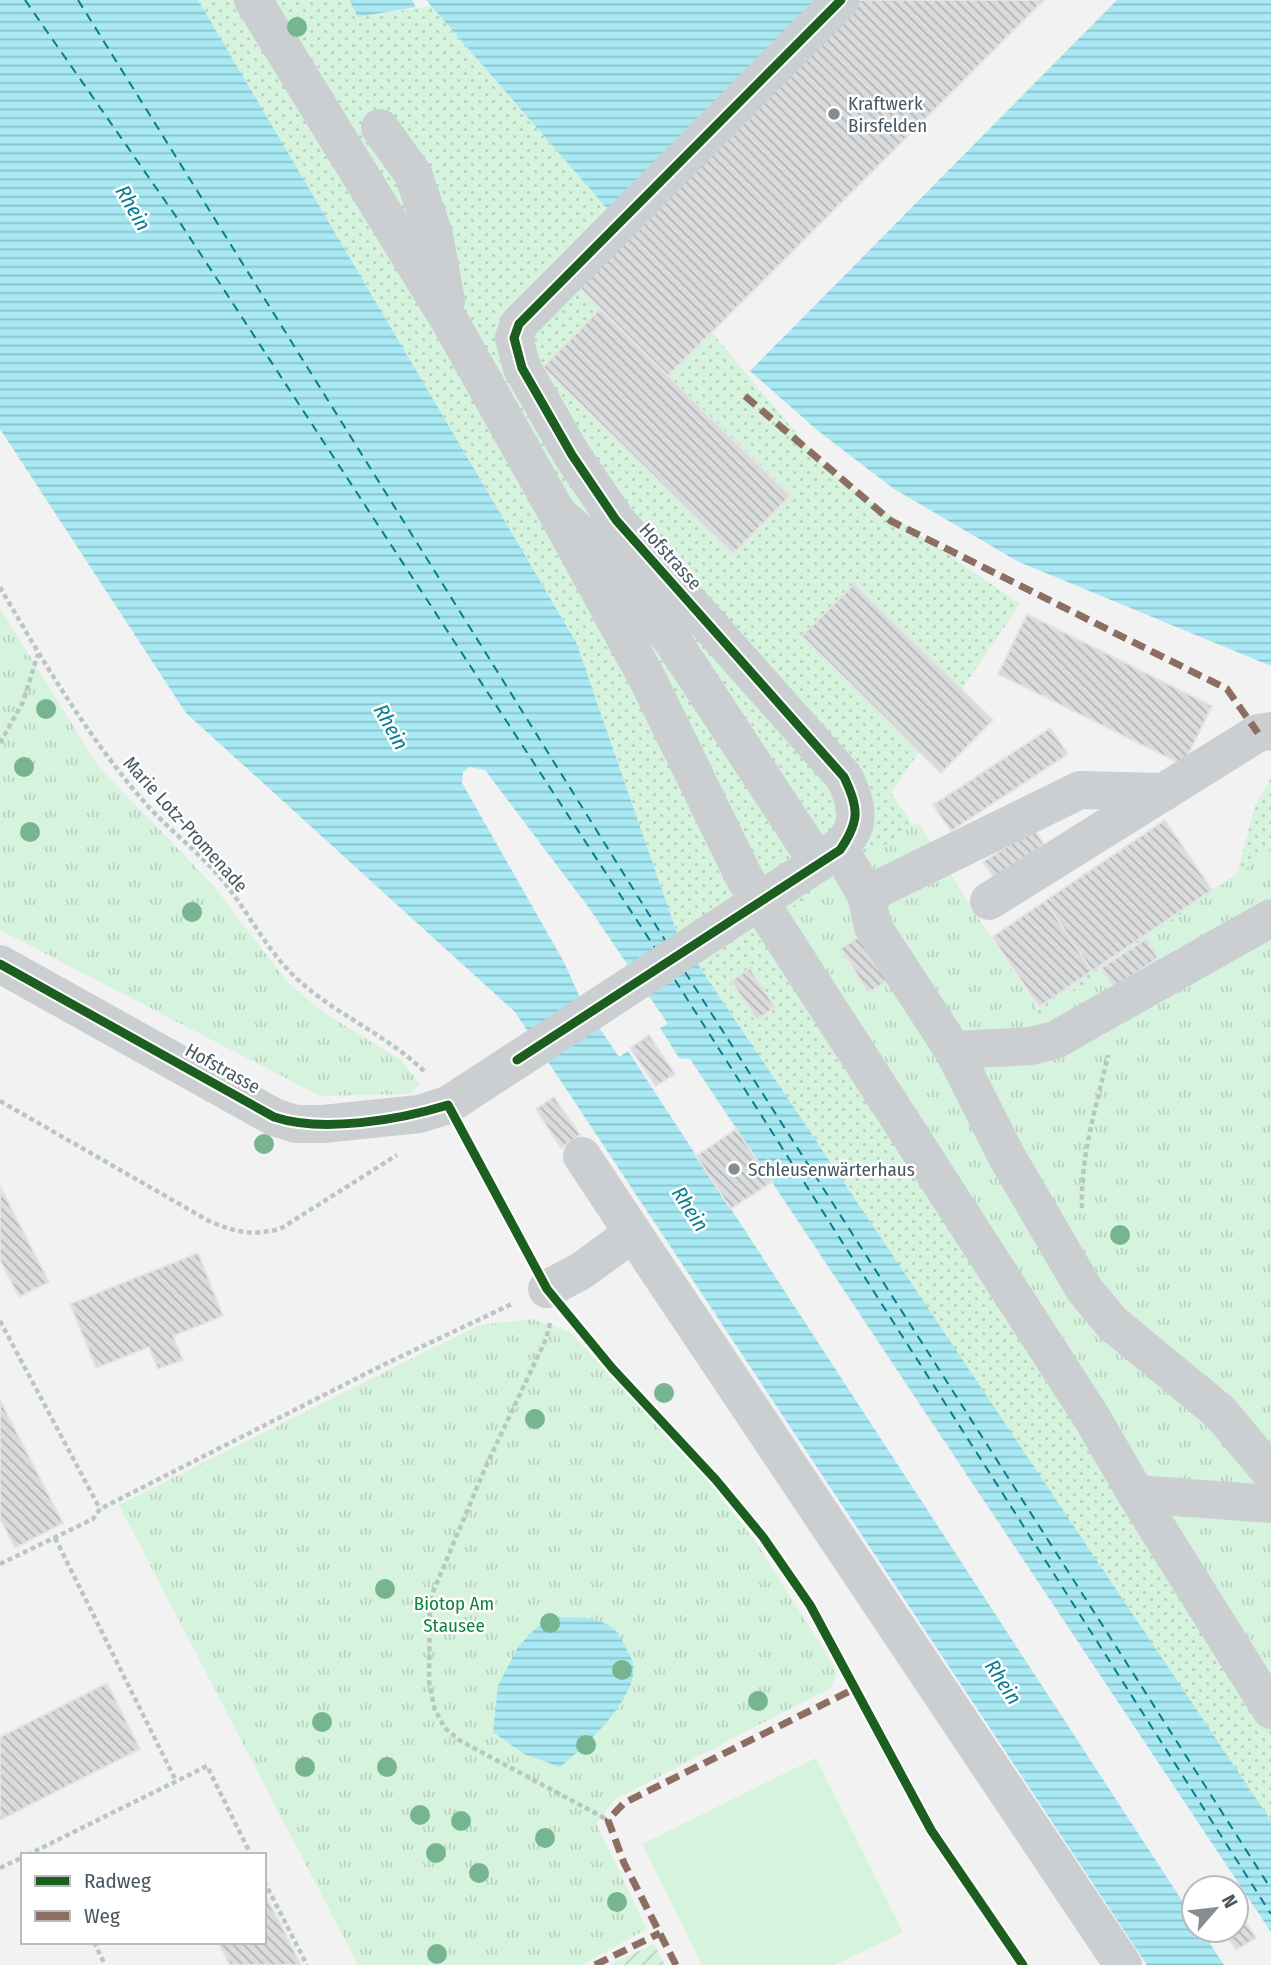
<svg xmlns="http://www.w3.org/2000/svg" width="1271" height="1965" font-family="'Fira Sans Condensed',sans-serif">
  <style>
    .grass { fill: url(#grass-dots) }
    .park { fill: url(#park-tufts) }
    .garden { fill: url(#garden-furrows) }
    .pitch { fill: #d6f3de }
    .water { fill: url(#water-rules) }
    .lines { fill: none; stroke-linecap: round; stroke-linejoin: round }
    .ferry { stroke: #067e8f; stroke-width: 2; stroke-dasharray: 9 7; stroke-linecap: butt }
    .building { fill: url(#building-back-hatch); stroke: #e4e4e5; stroke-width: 2 }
    .path { stroke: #b9c7c2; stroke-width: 4.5; stroke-dasharray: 5 3.5; stroke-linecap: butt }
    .minor { stroke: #cbcfd2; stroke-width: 38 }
    .minor-bridge { stroke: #cbcfd2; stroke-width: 38 }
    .quiet { stroke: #8d6e63; stroke-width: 7; stroke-dasharray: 14 7; stroke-linecap: butt }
    .cycleway-casing { stroke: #fff; stroke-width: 13 }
    .cycleway { stroke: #1b5e20; stroke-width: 9 }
    .tree { fill: #77b590 }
    .poi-dot { fill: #848d94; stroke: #fff; stroke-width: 2.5 }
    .labels { text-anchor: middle; stroke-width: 5; stroke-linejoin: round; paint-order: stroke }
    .poi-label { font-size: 19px; fill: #485761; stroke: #fff; text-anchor: start }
    .street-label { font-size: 19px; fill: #485761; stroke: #fff }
    .park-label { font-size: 19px; fill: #118340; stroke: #fff }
    .water-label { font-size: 21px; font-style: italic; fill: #067e8f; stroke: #fff }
  </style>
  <defs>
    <pattern id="grass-dots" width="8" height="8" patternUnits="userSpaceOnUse" patternTransform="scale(1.75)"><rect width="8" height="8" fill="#d6f3de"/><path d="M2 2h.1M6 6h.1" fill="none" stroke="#b9d2c1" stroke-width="1.8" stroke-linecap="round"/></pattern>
    <pattern id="park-tufts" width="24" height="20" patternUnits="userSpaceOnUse" patternTransform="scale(1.75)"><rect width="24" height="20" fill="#d6f3de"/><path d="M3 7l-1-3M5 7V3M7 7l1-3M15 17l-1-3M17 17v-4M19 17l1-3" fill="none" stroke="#b9d2c1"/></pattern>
    <pattern id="garden-furrows" width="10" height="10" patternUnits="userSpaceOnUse" patternTransform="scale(1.75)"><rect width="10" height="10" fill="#d6f3de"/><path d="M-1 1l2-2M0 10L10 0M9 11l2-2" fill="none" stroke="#b9d2c1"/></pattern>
    <pattern id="water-rules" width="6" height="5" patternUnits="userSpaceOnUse" patternTransform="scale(1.75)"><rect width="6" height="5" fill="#a8e9f3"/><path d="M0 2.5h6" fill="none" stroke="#8bc0c8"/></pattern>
    <pattern id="building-back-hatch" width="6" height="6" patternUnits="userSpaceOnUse" patternTransform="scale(1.75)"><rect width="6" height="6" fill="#dadbdc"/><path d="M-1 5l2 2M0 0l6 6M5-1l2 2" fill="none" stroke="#b3b4b6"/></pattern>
  </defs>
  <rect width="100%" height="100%" fill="#f3f2f2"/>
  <polygon class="grass" points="198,0 348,0 358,17 431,6 623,227 830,473 1020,604 891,793 1038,1008 1237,874 1255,806 1271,778 1271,1824 677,933 576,642"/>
  <g class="park">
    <polygon points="0,608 98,766 213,885 288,983 327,1015 401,1060 420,1084 409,1094 320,1096 0,930"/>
    <polygon points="918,822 1040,1016 1271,850 1271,1694 782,916"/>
    <polygon points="532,1319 570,1332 711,1485 756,1542 837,1671 832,1687 616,1799 596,1823 647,1929 581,1965 358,1965 119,1505 479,1325"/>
  </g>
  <polygon class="garden" points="654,1944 665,1965 609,1965"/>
  <polygon class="pitch" points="816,1758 903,1932 835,1965 702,1965 642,1844"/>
  <g class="water">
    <polygon points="0,0 198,0 576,642 677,933 1271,1821 1271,1932 690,1059 679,1058 660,1028 668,1024 589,908 485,770 470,767 463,772 462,783 565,964 582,1002 619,1057 628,1051 1194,1919 1194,1930 1201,1930 1224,1965 1147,1965 515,1012 186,713 0,429"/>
    <polygon points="349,0 412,0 416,7 358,17"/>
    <polygon points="426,0 851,0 623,227"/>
    <polygon points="1117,0 1271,0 1271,666 1019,562 894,489 817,430 750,371"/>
    <path d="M565,1617C588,1617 614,1619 624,1644C627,1650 632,1658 633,1664C640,1696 583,1749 560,1767L524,1754L493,1732L498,1686L518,1647L537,1627Z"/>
  </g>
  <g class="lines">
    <g class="ferry">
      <polyline points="25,0 175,215 655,948"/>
      <polyline points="78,0 665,940"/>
      <polyline points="685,972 1271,1889"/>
      <polyline points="675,980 1271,1914"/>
    </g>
  </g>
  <g class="building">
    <polygon points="851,0 1044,0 668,376 571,279"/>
    <polygon points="600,309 790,496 733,554 543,367"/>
    <polygon points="854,584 993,720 941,773 802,636"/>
    <polygon points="1027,614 1212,706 1183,765 998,674"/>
    <polygon points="1050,728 1068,754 951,831 933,805"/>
    <polygon points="1165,820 1212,890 1092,971 1045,901"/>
    <polygon points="1034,829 1051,855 1001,888 983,862"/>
    <polygon points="1045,901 1092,971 1039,1007 992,937"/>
    <polygon points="864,934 892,978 868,993 841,948"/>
    <polygon points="1146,939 1158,958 1114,988 1101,968"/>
    <polygon points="750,968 775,1007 757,1020 731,981"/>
    <polygon points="649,1035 675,1074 656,1086 630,1048"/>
    <polygon points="554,1097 580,1135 561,1148 536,1109"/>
    <polygon points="736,1129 772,1182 731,1209 696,1156"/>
    <polygon points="0,1186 49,1282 19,1297 0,1260"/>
    <polygon points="198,1253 223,1316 173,1336 183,1360 158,1369 149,1347 96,1368 70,1304"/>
    <polygon points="0,1400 63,1523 15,1548 0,1518"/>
    <polygon points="107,1683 140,1749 0,1820 0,1737"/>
    <polygon points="264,1893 282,1927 301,1965 230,1965 218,1942 264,1942"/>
    <polygon points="1236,1908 1256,1938 1236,1950 1222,1930 1236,1930"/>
  </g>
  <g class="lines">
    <g class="path">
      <path d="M0,587C43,662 88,737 145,803C167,828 195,849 217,874C244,904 262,943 290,972C330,1013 386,1033 426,1073"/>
      <polyline points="0,743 23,702 38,654"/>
      <path d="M0,1101L209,1221C234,1232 252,1236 280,1229L397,1155"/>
      <path d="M1082,1208C1080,1156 1097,1105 1108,1055"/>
      <polyline points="0,1321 100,1509"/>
      <polyline points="550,1323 546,1339 486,1466 430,1599 429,1682 435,1710 445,1728 459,1740 608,1820"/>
      <polyline points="55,1538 176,1781"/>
      <polyline points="0,1564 93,1519 100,1509 383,1365 514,1303"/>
      <polyline points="27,1855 207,1766 251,1855"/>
      <polyline points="0,1868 23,1857"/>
      <polyline points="264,1881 307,1965"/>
      <polyline points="94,1942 105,1965"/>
    </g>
    <g class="minor">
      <polyline points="253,0 451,323 557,513 602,552 674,643 818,863"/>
      <polyline points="380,128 413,174 434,235 446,301"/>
      <polyline points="557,513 648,680 745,879 1092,1418 1136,1494 1271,1504"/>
      <polyline points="840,850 866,895 873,927 953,1050 1031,1046 1055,1040 1271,918"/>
      <path d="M810,868C851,842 869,826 844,777L616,520L572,455L522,368L514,338L519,324L841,0"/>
      <polyline points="866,895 1080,790 1164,792"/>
      <polyline points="989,901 1258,733 1271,731"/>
      <polyline points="0,964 274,1117 296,1124 323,1124 419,1114 448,1105 517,1060"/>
      <polyline points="953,1050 1007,1157 1084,1289 1112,1323 1220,1412 1271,1473"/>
      <polyline points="582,1156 633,1233"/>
      <polyline points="547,1289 581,1271 633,1233 1123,1965"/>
      <polyline points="1136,1494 1271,1710"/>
    </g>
    <polyline class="minor-bridge" points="517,1060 810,868"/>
    <g class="quiet">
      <polyline points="745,396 891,521 1227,689 1258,733"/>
      <polyline points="595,1965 660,1933"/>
      <polyline points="676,1965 624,1863 608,1820 624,1803 856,1688"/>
    </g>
    <defs>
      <g id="cycleway">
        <path d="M0,964L274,1117C322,1133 399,1120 448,1105L547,1289L612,1368L716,1480L763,1537L810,1605L931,1830L1023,1965"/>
        <path d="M517,1060L840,850C860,821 859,808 844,777L616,520L572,455L522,368L514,338L519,324L841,0"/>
      </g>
    </defs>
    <use href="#cycleway" class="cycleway-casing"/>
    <use href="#cycleway" class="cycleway"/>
  </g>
  <g class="tree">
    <circle cx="297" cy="27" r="10"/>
    <circle cx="46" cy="709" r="10"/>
    <circle cx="24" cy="767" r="10"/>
    <circle cx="30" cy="832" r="10"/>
    <circle cx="192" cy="912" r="10"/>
    <circle cx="264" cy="1144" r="10"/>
    <circle cx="1120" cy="1235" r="10"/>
    <circle cx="664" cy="1393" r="10"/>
    <circle cx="535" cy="1419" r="10"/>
    <circle cx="385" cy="1589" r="10"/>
    <circle cx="550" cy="1623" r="10"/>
    <circle cx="622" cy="1670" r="10"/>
    <circle cx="758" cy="1701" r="10"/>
    <circle cx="322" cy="1722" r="10"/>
    <circle cx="586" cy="1745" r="10"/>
    <circle cx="305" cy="1767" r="10"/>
    <circle cx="387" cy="1767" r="10"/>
    <circle cx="420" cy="1815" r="10"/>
    <circle cx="461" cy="1821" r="10"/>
    <circle cx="545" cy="1838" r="10"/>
    <circle cx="436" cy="1853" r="10"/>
    <circle cx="479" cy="1873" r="10"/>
    <circle cx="617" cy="1902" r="10"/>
    <circle cx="437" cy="1954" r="10"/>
  </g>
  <g class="poi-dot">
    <circle cx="834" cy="114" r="7"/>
    <circle cx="734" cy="1169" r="7"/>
  </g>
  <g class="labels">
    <g class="poi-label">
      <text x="848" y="110">Kraftwerk<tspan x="848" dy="22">Birsfelden</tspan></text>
      <text x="748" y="1176">Schleusenwärterhaus</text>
    </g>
    <g class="street-label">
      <text transform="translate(671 556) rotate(48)" y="7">Hofstrasse</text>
      <text transform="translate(186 824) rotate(48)" y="7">Marie Lotz-Promenade</text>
      <text transform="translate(223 1068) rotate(29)" y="7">Hofstrasse</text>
    </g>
    <g class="park-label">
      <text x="454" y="1610">Biotop Am<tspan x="454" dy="22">Stausee</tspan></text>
    </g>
    <g class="water-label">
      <text transform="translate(133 208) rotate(60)" y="7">Rhein</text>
      <text transform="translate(391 727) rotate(61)" y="7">Rhein</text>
      <text transform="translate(690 1209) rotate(57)" y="7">Rhein</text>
      <text transform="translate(1003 1682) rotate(57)" y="7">Rhein</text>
    </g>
  </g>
  <rect x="21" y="1853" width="245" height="91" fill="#ffffff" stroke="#b6bcc0" stroke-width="2"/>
  <rect x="35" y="1876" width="35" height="10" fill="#1b5e20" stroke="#b6bcc0" stroke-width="2"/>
  <text x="84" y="1888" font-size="21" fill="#485761">Radweg</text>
  <rect x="35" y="1911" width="35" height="10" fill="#8d6e63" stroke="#b6bcc0" stroke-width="2"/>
  <text x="84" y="1923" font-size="21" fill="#485761">Weg</text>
  <g transform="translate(1215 1909) rotate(62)"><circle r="33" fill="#ffffff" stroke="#b6bcc0" stroke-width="2"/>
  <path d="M0-5L12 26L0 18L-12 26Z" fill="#848d94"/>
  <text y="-10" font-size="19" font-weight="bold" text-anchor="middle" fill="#485761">N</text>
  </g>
</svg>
